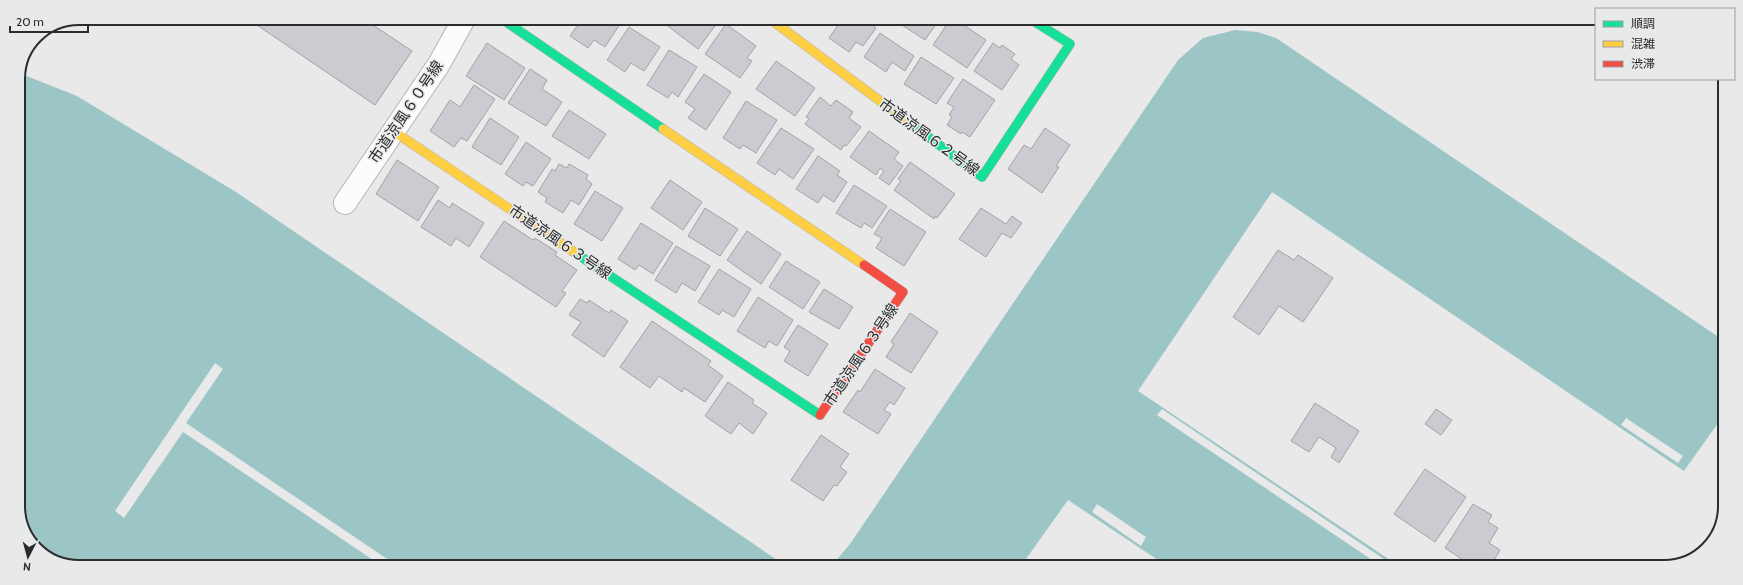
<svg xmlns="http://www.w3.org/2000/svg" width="1743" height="585" font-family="Cabin,'Noto Sans JP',sans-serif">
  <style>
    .water { fill: #9cc5c5 }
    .pier { fill: #e9e9ea }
    .building { fill: #cdcad2; stroke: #a3a3a4 }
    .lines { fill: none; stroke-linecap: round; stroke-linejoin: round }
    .street-casing { stroke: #b6b6b7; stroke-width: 24 }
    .fast-casing { stroke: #b6b6b7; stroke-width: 10 }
    .slow-casing { stroke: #b6b6b7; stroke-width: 10 }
    .jam-casing { stroke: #b6b6b7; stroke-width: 10 }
    .street { stroke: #fcfcfc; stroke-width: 22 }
    .fast { stroke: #16e098; stroke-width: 9 }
    .slow { stroke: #ffcf43; stroke-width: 9 }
    .jam { stroke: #f24e42; stroke-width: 9 }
    .labels { text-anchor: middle; stroke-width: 3; stroke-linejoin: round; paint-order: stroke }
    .street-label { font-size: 15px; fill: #2c2c2d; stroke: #e8e9eb }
    .rim { fill: none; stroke: #2c2c2d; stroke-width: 2 }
  </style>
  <rect width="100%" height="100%" fill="#e9e9ea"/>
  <g class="water">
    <polygon points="1235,30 1258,32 1276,38 1723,340 1723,416 1684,471 1272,192 1138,391 1399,566 1167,566 1068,500 1021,566 821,565 834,563 850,544 1178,60 1203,38"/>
    <polygon points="19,73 77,96 236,192 780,562 795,565 59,564 31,544 18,511"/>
  </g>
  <g class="pier">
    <polygon points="215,363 223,369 186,423 396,565 379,564 183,432 124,518 115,511"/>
    <polygon points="1162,409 1394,566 1381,566 1157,415"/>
    <polygon points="1626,418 1683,456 1678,463 1621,425"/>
    <polygon points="1097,504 1146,537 1141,546 1092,512"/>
  </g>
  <g class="building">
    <polygon points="253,18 364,19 412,51 375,105 251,21"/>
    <polygon points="582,19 619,19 622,21 605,47 594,40 588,48 570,36"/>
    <polygon points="669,19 720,19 698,49 665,24"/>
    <polygon points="840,19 865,20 876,28 863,46 856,42 849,52 829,38 841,21"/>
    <polygon points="894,20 939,20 925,40"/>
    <polygon points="950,20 956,20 986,40 967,68 933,45"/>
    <polygon points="726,24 756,46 747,58 752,61 740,78 705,54"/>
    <polygon points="629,27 660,47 644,71 631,63 625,72 607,60"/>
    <polygon points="880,33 914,56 905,71 892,62 886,72 864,57"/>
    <polygon points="487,43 525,68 504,100 466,76"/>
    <polygon points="993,43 1000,48 1002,45 1015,54 1011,59 1019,65 1002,90 974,71"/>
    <polygon points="669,50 697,67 678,97 672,92 668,98 647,85"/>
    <polygon points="921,57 954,78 936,104 904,84"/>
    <polygon points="776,61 815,88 795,116 756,89"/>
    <polygon points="530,69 547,80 542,89 562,102 546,126 508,103"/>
    <polygon points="704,74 731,92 706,130 688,118 695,109 685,102"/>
    <polygon points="963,79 995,100 970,137 962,132 961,134 947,125 952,117 949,115 954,107 947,103"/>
    <polygon points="474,85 495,99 467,141 461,138 454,147 430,131 450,100 460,107"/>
    <polygon points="820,97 831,106 836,100 853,112 849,118 861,127 846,146 844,145 841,150 805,124 809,119 806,117"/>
    <polygon points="746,101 777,120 756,153 743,145 740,149 723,138"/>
    <polygon points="569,110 606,134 589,159 552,136"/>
    <polygon points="490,118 519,137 501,165 472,147"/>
    <polygon points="781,128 814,149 793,179 779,169 775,175 757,163"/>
    <polygon points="1045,128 1070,145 1056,166 1059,167 1042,193 1008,169 1024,145 1031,149"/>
    <polygon points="869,131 899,152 894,159 903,166 889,185 879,178 884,171 880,168 876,175 850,157"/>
    <polygon points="526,142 551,159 533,186 526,182 523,186 505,174"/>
    <polygon points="818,156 840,171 837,175 847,182 834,202 823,195 818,203 796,189"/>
    <polygon points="397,160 439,187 418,221 376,194"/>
    <polygon points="910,162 955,194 937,218 935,216 934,219 894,190 901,181 898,179"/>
    <polygon points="559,164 567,168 569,164 588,175 586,179 592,184 579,205 571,200 563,213 545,202 547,198 538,192 552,169 555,171"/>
    <polygon points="670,180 702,202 683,230 651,208"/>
    <polygon points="854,185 887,206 872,228 864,223 861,228 836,213"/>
    <polygon points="595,191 623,208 602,241 574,224"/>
    <polygon points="438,200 450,208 452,203 484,223 469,247 456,238 451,246 421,227"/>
    <polygon points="705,208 738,229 720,256 688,236"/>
    <polygon points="981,208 1006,224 1012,216 1022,223 1011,238 1002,233 986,257 959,239"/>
    <polygon points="890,209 926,232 904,266 876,248 882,238 874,234"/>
    <polygon points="504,221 533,240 535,238 557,252 555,255 577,270 562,291 566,293 556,307 480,257"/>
    <polygon points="641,223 673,243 653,274 639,265 635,270 618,259"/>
    <polygon points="747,231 781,254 761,284 727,260"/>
    <polygon points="676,246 710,266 695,291 682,283 676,293 655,280"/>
    <polygon points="1278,250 1294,260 1298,255 1333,278 1303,322 1279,306 1259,335 1233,317"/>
    <polygon points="786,261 820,282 803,309 769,287"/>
    <polygon points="719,269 751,289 734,317 722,310 719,315 698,302"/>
    <polygon points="824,289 853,307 839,329 809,312"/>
    <polygon points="758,297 793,320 777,346 769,341 765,348 737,331"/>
    <polygon points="580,299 587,303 589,300 609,313 611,310 628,321 604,357 572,335 581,322 569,315"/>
    <polygon points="910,313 938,332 911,373 886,357 894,344 891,342"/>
    <polygon points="652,321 711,361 708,365 723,376 705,402 684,388 682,392 659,376 650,388 620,367"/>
    <polygon points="798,325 828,344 808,376 784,361 790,351 784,347"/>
    <polygon points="875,369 905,388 894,405 890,402 884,410 891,414 878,434 843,412 858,390 860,392"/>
    <polygon points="728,382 754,400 752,403 767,413 753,434 739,423 731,434 705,416"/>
    <polygon points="1315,403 1359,431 1339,463 1331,457 1336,448 1319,437 1309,452 1291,441"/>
    <polygon points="1436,409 1452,420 1441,435 1425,424"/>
    <polygon points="821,435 849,454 840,467 847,472 837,486 834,485 823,501 791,480"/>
    <polygon points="1425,469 1466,497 1435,542 1394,514"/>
    <polygon points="1473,504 1492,515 1488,522 1498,528 1489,543 1500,550 1490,567 1474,567 1445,548"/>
  </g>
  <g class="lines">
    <defs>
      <polyline id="street" points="345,203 439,64 464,19"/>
      <g id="fast">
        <polyline points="502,19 663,129"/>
        <polyline points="907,121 982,177 1070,44 1032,20"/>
        <polyline points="574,252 820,415"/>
      </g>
      <g id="slow">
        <polyline points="770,19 907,121"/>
        <polyline points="663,129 864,265"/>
        <polyline points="393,131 574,252"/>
      </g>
      <polyline id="jam" points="820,415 903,292 864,265"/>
    </defs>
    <use href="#street" class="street-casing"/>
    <use href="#fast" class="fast-casing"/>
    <use href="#slow" class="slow-casing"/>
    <use href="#jam" class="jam-casing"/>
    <use href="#street" class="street"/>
    <use href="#fast" class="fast"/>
    <use href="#slow" class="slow"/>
    <use href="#jam" class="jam"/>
  </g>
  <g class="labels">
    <g class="street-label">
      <text transform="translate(406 112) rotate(-56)" y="5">市道涼風６０号線</text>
      <text transform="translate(929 137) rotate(36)" y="5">市道涼風６２号線</text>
      <text transform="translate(560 242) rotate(34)" y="5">市道涼風６３号線</text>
      <text transform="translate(861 355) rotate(-56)" y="5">市道涼風６３号線</text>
    </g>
  </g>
  <path d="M0 0H1743V585H0ZM79 25H1664A54 54 0 0 1 1718 79V506A54 54 0 0 1 1664 560H79A54 54 0 0 1 25 506V79A54 54 0 0 1 79 25Z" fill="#e8e9eb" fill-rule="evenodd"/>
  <path class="rim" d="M79 25H1664A54 54 0 0 1 1718 79V506A54 54 0 0 1 1664 560H79A54 54 0 0 1 25 506V79A54 54 0 0 1 79 25Z"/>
  <rect x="1595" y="8" width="140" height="72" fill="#e8e9eb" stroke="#9d9d9f"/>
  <rect x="1603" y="21" width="20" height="6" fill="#16e098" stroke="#9d9d9f"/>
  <text x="1631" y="28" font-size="12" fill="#2c2c2d">順調</text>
  <rect x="1603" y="41" width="20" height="6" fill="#ffcf43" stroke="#9d9d9f"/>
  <text x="1631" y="48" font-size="12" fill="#2c2c2d">混雑</text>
  <rect x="1603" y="61" width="20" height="6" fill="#f24e42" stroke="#9d9d9f"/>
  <text x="1631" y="68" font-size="12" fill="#2c2c2d">渋滞</text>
  <g transform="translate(28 557) rotate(186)" stroke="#e8e9eb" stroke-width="3" paint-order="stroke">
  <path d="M0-3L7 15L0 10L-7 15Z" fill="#2c2c2d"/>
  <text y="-6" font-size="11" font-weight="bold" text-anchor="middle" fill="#2c2c2d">N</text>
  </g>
  <path d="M10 26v6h78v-6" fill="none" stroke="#2c2c2d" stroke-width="2"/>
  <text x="16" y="26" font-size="12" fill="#2c2c2d" stroke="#e8e9eb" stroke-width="3" paint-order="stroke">20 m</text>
</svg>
